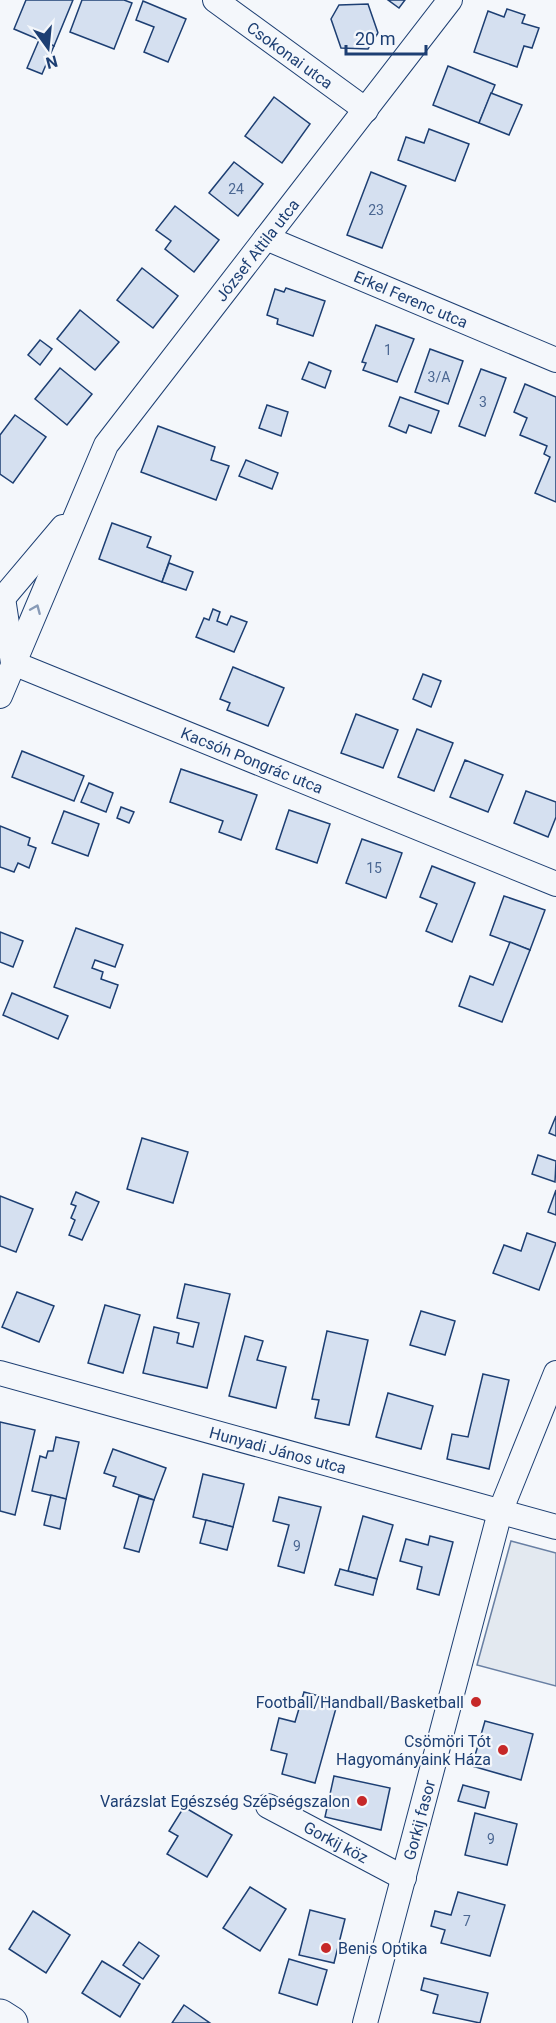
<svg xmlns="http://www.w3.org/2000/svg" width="556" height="2023" font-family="Roboto,sans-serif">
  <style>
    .green { fill: #e3e9f0; stroke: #687fa3; stroke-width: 1.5 }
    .building { fill: #d5e0f0; stroke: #1d3f73; stroke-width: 1.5 }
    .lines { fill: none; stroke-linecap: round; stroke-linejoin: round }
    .street-casing { stroke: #1d3f73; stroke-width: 26 }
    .secondary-casing { stroke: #1d3f73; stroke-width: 35 }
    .street { stroke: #f4f7fb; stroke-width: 24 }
    .secondary { stroke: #f4f7fb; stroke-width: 33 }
    .oneway { stroke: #889bb7 }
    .poi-dot { fill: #c62828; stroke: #f4f7fb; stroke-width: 2 }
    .labels { text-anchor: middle; stroke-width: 4.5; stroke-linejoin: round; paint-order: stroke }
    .number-label { font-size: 14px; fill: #4b6792 }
    .street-label { font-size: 16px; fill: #1d3f73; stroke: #f4f7fb }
    .poi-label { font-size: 16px; fill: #1d3f73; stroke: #f4f7fb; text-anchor: end }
  </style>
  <rect width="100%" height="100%" fill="#f4f7fb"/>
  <polygon class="green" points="511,1541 556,1553 556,1686 477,1665"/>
  <g class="building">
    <polygon points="26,0 73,0 54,46 14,29"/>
    <polygon points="82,0 124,0 132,3 114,49 70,32"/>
    <polygon points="388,0 405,0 399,8"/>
    <polygon points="143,1 186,19 168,62 144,52 154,27 136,20"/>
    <polygon points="368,4 378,33 368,49 341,48 331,19 339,5"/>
    <polygon points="507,9 525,15 522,23 539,28 532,48 524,46 517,67 474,52 488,11 504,17"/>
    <polygon points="39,40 54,46 42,74 27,68"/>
    <polygon points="448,66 495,85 479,123 433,105"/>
    <polygon points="491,93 522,105 509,135 479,123"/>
    <polygon points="274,97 310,124 282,163 245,136"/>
    <polygon points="429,129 469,144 455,181 398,160 406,137 424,143"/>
    <polygon points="234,162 263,184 238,216 209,193"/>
    <polygon points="371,172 406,186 382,248 347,235"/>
    <polygon points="175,206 219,240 194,272 165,249 171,241 156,230"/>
    <polygon points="142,268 178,296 153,328 117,300"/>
    <polygon points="286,288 325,301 313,336 277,324 278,319 267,315 275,289 284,292"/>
    <polygon points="80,310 119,342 95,370 57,339"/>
    <polygon points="376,325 414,339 397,382 363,370 366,363 362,362"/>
    <polygon points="40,340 52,349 40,365 28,355"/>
    <polygon points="430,349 463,361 448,404 415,392"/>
    <polygon points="309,362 331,371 325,388 302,379"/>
    <polygon points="60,368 92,394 67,425 35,399"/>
    <polygon points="481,369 506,378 485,436 459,426"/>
    <polygon points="525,384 556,397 556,502 535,493 550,457 544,454 547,446 520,435 527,418 514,412"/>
    <polygon points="400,397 439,411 431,433 409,425 406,433 389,426"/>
    <polygon points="267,405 288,412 281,436 259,428"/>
    <polygon points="15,415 46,437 13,483 0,474 0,435"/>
    <polygon points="158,426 215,447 211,460 229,466 216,500 141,472"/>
    <polygon points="246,460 278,473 272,489 239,476"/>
    <polygon points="112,523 151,537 147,547 171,556 162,582 99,559"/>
    <polygon points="169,563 193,572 186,590 162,582"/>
    <polygon points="213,609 220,612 217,621 227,625 231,616 247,622 234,652 196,637 204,618 209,620"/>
    <polygon points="233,667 284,688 268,726 227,710 230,703 220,699"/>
    <polygon points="423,674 441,681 431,707 413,699"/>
    <polygon points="356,714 398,730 383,768 341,753"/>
    <polygon points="417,729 453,743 434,791 398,777"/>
    <polygon points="22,751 84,776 74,801 12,777"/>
    <polygon points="465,760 503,775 488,812 450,797"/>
    <polygon points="181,769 257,795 241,840 219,832 223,821 170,802"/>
    <polygon points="89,783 113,793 106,812 81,802"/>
    <polygon points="526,791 556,802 556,817 548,837 514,823"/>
    <polygon points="121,807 134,812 129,823 117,818"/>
    <polygon points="289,810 330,824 317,863 276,849"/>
    <polygon points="64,811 99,824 88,856 52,843"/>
    <polygon points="0,826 30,838 28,845 36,848 29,868 18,863 14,872 0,867"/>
    <polygon points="362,839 402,853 386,898 346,883"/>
    <polygon points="432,866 475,883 452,942 426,931 437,904 420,897"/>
    <polygon points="504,896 545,910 530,950 490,935"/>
    <polygon points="76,928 123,945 115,967 95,960 92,968 103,972 101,979 118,985 110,1008 54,987"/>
    <polygon points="0,932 23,941 13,967 0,962"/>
    <polygon points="510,942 530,950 502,1022 459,1006 470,976 493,985"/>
    <polygon points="12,993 68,1016 58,1039 3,1015"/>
    <polygon points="556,1116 556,1136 549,1133"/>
    <polygon points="142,1138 188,1152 173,1203 127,1189"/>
    <polygon points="538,1155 556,1161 555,1182 532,1174"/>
    <polygon points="556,1190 556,1215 548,1212"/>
    <polygon points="76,1192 99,1202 82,1240 69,1235 75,1220 71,1218 76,1206 71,1204"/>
    <polygon points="0,1196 33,1209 16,1252 0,1246"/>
    <polygon points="527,1233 556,1243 539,1290 493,1273 504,1245 521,1251"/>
    <polygon points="185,1284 230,1294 207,1388 143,1373 154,1327 179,1333 177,1343 193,1347 199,1323 177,1318"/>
    <polygon points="17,1292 54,1306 39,1342 2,1327"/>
    <polygon points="105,1305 140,1315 123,1373 88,1363"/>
    <polygon points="421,1311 455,1321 445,1355 410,1345"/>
    <polygon points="327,1331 368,1340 349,1425 315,1418 319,1400 312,1399"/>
    <polygon points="245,1336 263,1341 257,1360 286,1367 276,1408 229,1396"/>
    <polygon points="483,1374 509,1380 489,1469 447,1459 452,1434 468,1437"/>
    <polygon points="388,1393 433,1406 421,1449 376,1437"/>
    <polygon points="0,1422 35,1430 15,1515 0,1511"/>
    <polygon points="56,1437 79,1442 66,1499 32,1491 40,1456 46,1458 48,1451 53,1451"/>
    <polygon points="113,1449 166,1468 154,1500 113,1486 116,1477 104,1473"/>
    <polygon points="203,1474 244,1484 233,1527 193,1517"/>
    <polygon points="51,1495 66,1499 60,1529 44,1525"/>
    <polygon points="139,1496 154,1500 139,1552 124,1548"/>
    <polygon points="279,1497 321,1507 304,1573 278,1566 289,1525 273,1521"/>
    <polygon points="363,1516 393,1525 377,1579 348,1571"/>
    <polygon points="206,1520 233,1527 227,1550 200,1543"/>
    <polygon points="430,1536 453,1542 439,1595 417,1589 422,1567 400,1561 406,1539 428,1545"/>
    <polygon points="340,1569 377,1579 373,1595 335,1585"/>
    <polygon points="304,1692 338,1701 315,1783 282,1774 287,1754 271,1750 279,1718 295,1722"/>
    <polygon points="485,1721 533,1734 521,1780 472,1766"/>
    <polygon points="334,1776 390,1788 381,1830 325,1817"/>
    <polygon points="463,1785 489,1792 485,1808 458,1801"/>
    <polygon points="184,1807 232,1835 207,1877 167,1854 178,1836 169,1831"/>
    <polygon points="475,1813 517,1824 507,1865 465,1855"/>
    <polygon points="250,1887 286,1909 260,1951 223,1928"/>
    <polygon points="458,1892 505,1905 490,1956 441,1943 445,1930 431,1926 435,1911 451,1915"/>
    <polygon points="310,1910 345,1919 334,1963 299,1955"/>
    <polygon points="33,1911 70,1935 46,1973 9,1949"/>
    <polygon points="139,1942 159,1956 143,1979 123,1965"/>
    <polygon points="289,1959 327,1970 317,2005 279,1993"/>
    <polygon points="102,1961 140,1984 120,2017 82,1993"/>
    <polygon points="424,1978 488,1993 480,2023 433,2013 438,1995 421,1990"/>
    <polygon points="184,2005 210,2023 172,2023"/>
  </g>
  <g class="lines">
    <defs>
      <g id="street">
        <polyline points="215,0 366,110"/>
        <polyline points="266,238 556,360"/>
        <polyline points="3,598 13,663 556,884"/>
        <polyline points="3,598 63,527"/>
        <polyline points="0,696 106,445 450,0"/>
        <polyline points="0,1373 556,1527"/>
        <polyline points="268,1806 404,1878"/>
        <polyline points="365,2023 500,1512 556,1373"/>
      </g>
      <polyline id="secondary" points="0,2016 11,2023"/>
    </defs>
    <use href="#street" class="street-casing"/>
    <use href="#secondary" class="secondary-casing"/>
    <use href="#street" class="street"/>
    <use href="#secondary" class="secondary"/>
  </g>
  <defs><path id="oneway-chevron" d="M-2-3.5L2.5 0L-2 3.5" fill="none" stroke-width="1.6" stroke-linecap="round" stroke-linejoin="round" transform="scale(1.5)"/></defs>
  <use class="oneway" href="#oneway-chevron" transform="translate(36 609) rotate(-67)"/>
  <g class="poi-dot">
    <circle cx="476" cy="1702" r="6"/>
    <circle cx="503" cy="1750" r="6"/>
    <circle cx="362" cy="1801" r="6"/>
    <circle cx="326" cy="1948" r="6"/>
  </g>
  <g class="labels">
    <g class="number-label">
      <text x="236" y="194">24</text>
      <text x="376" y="215">23</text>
      <text x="388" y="355">1</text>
      <text x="439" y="382">3/A</text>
      <text x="483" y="407">3</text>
      <text x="374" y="873">15</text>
      <text x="297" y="1551">9</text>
      <text x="491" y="1844">9</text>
      <text x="467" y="1926">7</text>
    </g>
    <g class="street-label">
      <text transform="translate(290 55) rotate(36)" y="6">Csokonai utca</text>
      <text transform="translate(257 250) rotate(-52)" y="6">József Attila utca</text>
      <text transform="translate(411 299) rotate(23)" y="6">Erkel Ferenc utca</text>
      <text transform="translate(252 760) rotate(22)" y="6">Kacsóh Pongrác utca</text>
      <text transform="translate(278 1450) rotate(15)" y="6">Hunyadi János utca</text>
      <text transform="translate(419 1820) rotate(-75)" y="6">Gorkij fasor</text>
      <text transform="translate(336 1842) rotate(28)" y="6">Gorkij köz</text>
    </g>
    <g class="poi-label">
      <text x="464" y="1708">Football/Handball/Basketball</text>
      <text x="491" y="1747">Csömöri Tót<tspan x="491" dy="18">Hagyományaink Háza</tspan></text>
      <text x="350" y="1807">Varázslat Egészség Szépségszalon</text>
      <text x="338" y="1954" text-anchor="start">Benis Optika</text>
    </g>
  </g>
  <g transform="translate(48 48) rotate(165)" stroke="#f4f7fb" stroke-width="4.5" paint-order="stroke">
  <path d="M0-4.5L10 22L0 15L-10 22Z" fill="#1d3f73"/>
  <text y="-9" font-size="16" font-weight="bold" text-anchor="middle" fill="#1d3f73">N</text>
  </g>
  <path d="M346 45v9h80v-9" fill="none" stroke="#1d3f73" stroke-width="3"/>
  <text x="355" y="45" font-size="18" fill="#1d3f73" stroke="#f4f7fb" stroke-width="4.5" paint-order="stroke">20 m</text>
</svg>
